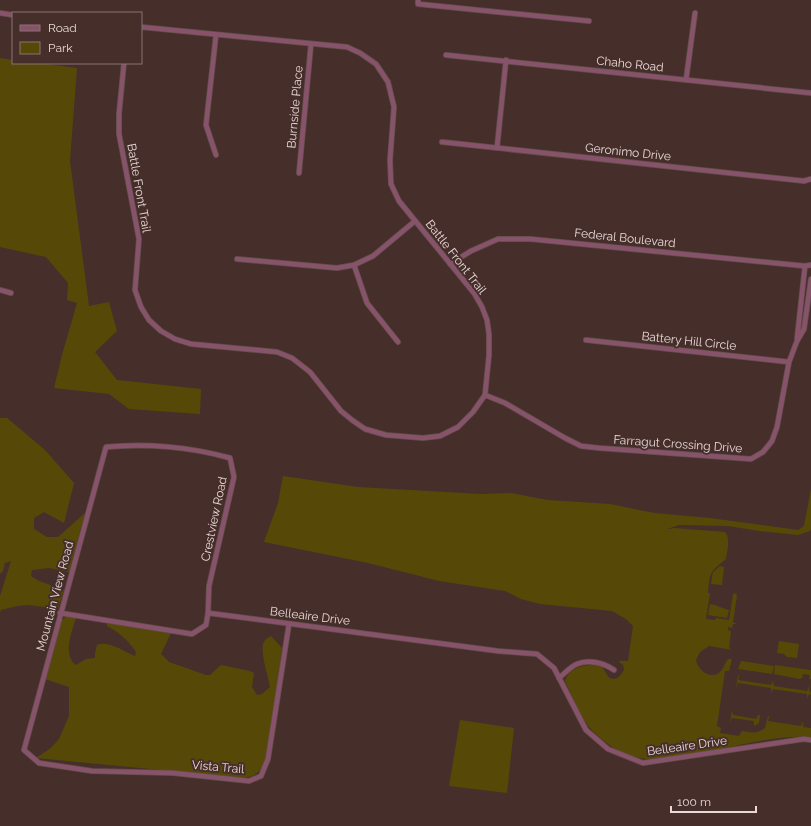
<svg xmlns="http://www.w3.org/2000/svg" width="811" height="826" font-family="Raleway,sans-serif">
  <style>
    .green { fill: #564907 }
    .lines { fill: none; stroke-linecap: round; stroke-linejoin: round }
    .minor-casing { stroke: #634d4a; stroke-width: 6 }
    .minor { stroke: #87536a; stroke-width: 4.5 }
    .labels { text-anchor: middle; stroke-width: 4; stroke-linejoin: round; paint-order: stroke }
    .street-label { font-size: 12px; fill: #e9d9d7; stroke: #462e2b }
  </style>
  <rect width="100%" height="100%" fill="#462e2b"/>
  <g class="green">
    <polygon points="0,58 13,60 13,63 39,63 77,68 70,161 89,306 109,302 117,331 95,352 117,380 201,389 200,414 129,409 109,394 54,388 62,355 77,303 67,300 68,283 46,257 0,247"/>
    <polygon points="0,418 7,418 45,450 74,483 64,523 44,512 34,518 34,529 47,537 58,537 85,513 69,572 49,568 32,570 31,576 39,581 64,590 58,609 29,605 17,606 1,610 0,613 0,596 11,561 5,563 3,571 0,574"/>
    <path d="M283,476L358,487L481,494L511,493L547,500L610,504L654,513L710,518L798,530L804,526L811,489V529L810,531L798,535L759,531L728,526L679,525L667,529H669L674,528L725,532C731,539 727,551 726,559C709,573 710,572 708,593H710L706,619L715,620L716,618L729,620L733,594L737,593L736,595L737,596L733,622L737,624H733L732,628L728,627V630L731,631L729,648L733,650L709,646L700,652L696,660C698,671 712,681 721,671C724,667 725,663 728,659H732L729,671H725L717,726L721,728L720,733L739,736L742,731C751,733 757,734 765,728L768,716H769L768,721L801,726L803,721V727L811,728V737C774,735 737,746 700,753C681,757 660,762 640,758C620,754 602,742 589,727C579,713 572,696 565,681C569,666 589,663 602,666C604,669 605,672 607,675C613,684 622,676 624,669L623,665L618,661H628L633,626L626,619L612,611L540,604L521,599L505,591L439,581L368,563L264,542L278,503Z"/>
    <polygon points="720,566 724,567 722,585 711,584 713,572"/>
    <path d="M710,604C717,605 721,608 729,610L727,618L708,615Z"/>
    <path d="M67,616L76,618C72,631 62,655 76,665L86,659L95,658V653L97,645C109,640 124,652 135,656L136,652C129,641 119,632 107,626V623L171,633L161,654L169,662L206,675H210L221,665L250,671L254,673L252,687L257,695L262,694L270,687C268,675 261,656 263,645C263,641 267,638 271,636L282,648L268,752C264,766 260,776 244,778L36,758L51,748L59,739L69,716V687L45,679L60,623L62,620Z"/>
    <polygon points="779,641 799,644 797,658 787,657 784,654 777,653"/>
    <polygon points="741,661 774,666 772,674 738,669"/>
    <polygon points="775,665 811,670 811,679 809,679 810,675 803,674 802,678 800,679 774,674"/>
    <polygon points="738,675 739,676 738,680 771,685 773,681 774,686 807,691 809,686 809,691 811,692 811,695 809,694 807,699 807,694 773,689 771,693 771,688 738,683 736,688"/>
    <polygon points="732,710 733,715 756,719 758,715 760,715 759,723 754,726 754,721 732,718 730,723"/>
    <polygon points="460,720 514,728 507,793 449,786"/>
  </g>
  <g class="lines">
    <defs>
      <g id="minor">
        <polyline points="418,0 418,4 589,21"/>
        <polyline points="0,13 13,15"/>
        <polyline points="216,35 206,125 216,155"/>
        <polyline points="446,55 811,93"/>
        <polyline points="124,63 119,114 119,134 139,239 135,290 141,307 149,320 161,331 175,339 191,344 277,352 292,358 310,372 341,411 352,420 365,429 386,435 423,438 440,436 458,427 473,412 485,395 489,355 489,334 487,320 482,307 474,293 399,201 391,184 390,160 394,107 388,82 376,64 360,53 347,47 141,27"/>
        <polyline points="686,80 695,13"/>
        <polyline points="442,142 804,181 811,179"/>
        <polyline points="497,148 506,60"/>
        <polyline points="299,173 311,44"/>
        <polyline points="237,259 337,268 354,265 373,256 415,221"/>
        <polyline points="450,264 471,251 498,239 530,239 805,266 811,265"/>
        <polyline points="354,265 367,303 398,342"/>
        <polyline points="0,290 11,293"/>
        <polyline points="797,339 805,266"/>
        <polyline points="586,340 789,362"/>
        <polyline points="485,395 505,403 565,438 581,446 599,448 751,459 763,452 772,441 777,427 789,362 797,341 804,329 811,279"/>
        <polyline points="60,613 192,634 206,625 208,613 498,651 537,654 554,668 586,730 608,749 643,763 804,739 811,740"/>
        <path d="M208,613L209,586L234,477L230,458C191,447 146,443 106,447L24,750L39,763L92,771L173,773L249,781L261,776L268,759L289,624"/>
        <path d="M559,678C564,674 570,667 577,664C589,659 604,663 614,670"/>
      </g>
    </defs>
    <use href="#minor" class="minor-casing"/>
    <use href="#minor" class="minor"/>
  </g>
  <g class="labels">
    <g class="street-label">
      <text transform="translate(630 64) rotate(6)" y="4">Chaho Road</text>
      <text transform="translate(295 107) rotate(-85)" y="4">Burnside Place</text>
      <text transform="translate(628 152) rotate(6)" y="4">Geronimo Drive</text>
      <text transform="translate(139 188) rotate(80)" y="4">Battle Front Trail</text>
      <text transform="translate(625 238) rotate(6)" y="4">Federal Boulevard</text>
      <text transform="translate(456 257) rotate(52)" y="4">Battle Front Trail</text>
      <text transform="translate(689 341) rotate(6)" y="4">Battery Hill Circle</text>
      <text transform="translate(678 444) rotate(4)" y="4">Farragut Crossing Drive</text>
      <text transform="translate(214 519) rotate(-78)" y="4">Crestview Road</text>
      <text transform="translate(55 596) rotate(-75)" y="4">Mountain View Road</text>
      <text transform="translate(310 616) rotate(7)" y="4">Belleaire Drive</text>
      <text transform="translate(687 746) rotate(-8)" y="4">Belleaire Drive</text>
      <text transform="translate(218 767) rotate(5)" y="4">Vista Trail</text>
    </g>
  </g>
  <rect x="12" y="12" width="130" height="52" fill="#462e2b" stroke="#877270"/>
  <rect x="20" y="25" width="20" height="6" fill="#87536a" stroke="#877270"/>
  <text x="48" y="32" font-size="12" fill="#e9d9d7">Road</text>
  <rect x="20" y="42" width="20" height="12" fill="#564907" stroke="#877270"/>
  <text x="48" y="52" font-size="12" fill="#e9d9d7">Park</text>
  <path d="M671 806v6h85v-6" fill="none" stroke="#e9d9d7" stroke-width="2"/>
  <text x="677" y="806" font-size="12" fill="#e9d9d7" stroke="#462e2b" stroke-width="3" paint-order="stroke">100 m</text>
</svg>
